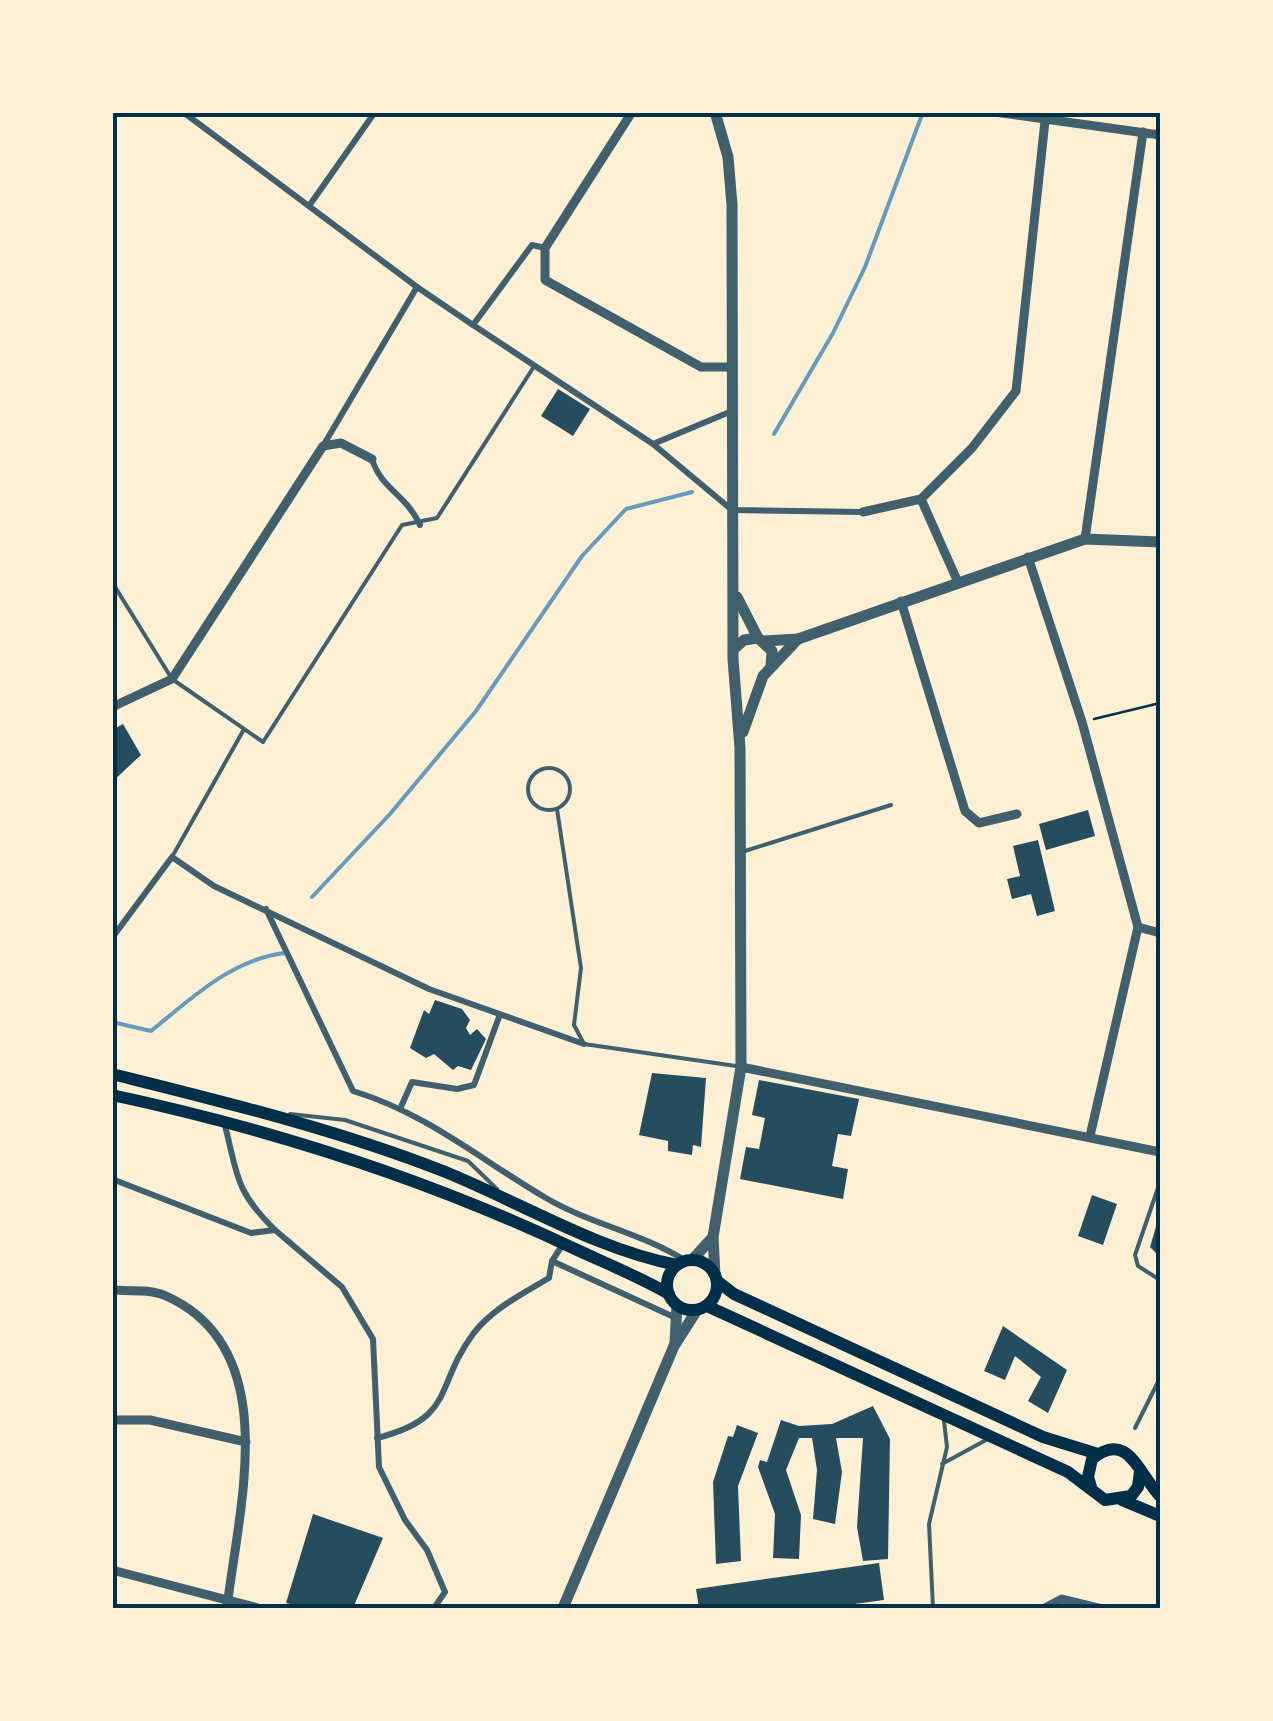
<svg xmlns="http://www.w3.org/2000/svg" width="1273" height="1721" font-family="'Asap Condensed',sans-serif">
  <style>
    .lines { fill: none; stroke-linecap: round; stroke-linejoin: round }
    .stream { stroke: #669bbc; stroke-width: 4 }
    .building { fill: #264d5e }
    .path { stroke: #003049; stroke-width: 2.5 }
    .service { stroke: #3f606c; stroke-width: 4 }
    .pedestrian { stroke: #3f606c; stroke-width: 6 }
    .minor { stroke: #3f606c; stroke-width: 9 }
    .tertiary { stroke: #3f606c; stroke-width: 11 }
    .secondary { stroke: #003049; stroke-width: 12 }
    .neatline { fill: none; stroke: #003049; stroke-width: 4 }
  </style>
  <rect width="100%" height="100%" fill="#fdf0d5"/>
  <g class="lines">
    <g class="stream">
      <polyline points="774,434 833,333 865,267 923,112"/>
      <polyline points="312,897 390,814 476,711 582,556 626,509 692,492"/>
      <path d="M112,1022L151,1031C192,998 232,959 285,953"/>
    </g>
  </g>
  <g class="building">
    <polygon points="558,389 590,409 573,436 541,416"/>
    <polygon points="123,724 141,755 112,782 112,730"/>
    <polygon points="1088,810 1095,836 1046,850 1039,824"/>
    <polygon points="1038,840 1055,911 1037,916 1031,894 1012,899 1007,879 1020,876 1013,846"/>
    <polygon points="435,1000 462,1009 470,1020 466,1028 470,1035 477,1029 486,1039 471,1070 458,1066 453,1070 434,1054 426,1058 410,1048 424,1010 429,1014"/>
    <polygon points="652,1073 706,1078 701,1147 693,1145 692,1155 668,1151 668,1141 639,1135"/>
    <polygon points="759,1080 859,1099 851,1136 838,1134 832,1166 848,1169 843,1199 740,1179 746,1147 759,1149 765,1118 752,1115"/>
    <polygon points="1092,1195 1117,1204 1103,1245 1078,1236"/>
    <polygon points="1160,1213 1160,1257 1150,1247"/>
    <polygon points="1003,1326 1067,1370 1048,1413 1028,1401 1041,1377 1015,1356 1005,1380 984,1371"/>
    <polygon points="873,1406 890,1439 888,1559 863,1561 857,1527 863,1438 836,1438 842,1472 835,1524 813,1519 817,1470 812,1438 799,1438 786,1470 801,1515 799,1559 773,1558 775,1514 758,1467 760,1460 767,1462 781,1420 799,1426 832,1424"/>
    <polygon points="737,1425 758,1433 738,1486 741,1561 716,1564 713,1482 728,1436 733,1437"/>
    <polygon points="313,1514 383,1538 353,1608 306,1608 286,1603"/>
    <polygon points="879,1563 884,1600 825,1608 699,1608 696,1589"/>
  </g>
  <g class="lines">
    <polyline class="path" points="1094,719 1160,703"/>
    <g class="service">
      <polyline points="112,582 172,679 263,742 402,525 437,518 533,368"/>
      <circle cx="549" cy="789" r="21"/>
      <polyline points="557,809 581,968 574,1025 584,1044 736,1066"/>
      <polyline points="745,851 891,805"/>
      <polyline points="172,857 243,731"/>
      <polyline points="290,1114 345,1120 468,1161 497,1189"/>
      <polyline points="1160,1182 1135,1255 1138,1266 1160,1280"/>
      <polyline points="1135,1428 1160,1378"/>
      <polyline points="942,1464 986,1440"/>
      <polyline points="933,1608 929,1524 947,1447 944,1421"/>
    </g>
    <g class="pedestrian">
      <polyline points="183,112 417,287 323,446"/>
      <polyline points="309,206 375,112"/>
      <polyline points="417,287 473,325 532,245 545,248"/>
      <polyline points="473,325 653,444 732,411"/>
      <polyline points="653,444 732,510 863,512"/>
      <path d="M372,459C381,489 405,493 420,525"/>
      <path d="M266,909L353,1091C426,1113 481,1160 546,1198C590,1224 642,1233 686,1261"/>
      <polyline points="112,938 172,857 214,886 429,989 584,1044"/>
      <polyline points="400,1109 412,1082 457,1089 474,1085 499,1017"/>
      <path d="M224,1122C238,1174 233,1188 274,1229"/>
      <polyline points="112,1179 251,1233 275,1230 342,1287 373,1339 379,1467 405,1520 427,1550 445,1592 434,1608"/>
      <polyline points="552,1261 676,1318"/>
      <path d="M377,1438C456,1418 434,1387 473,1334C492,1309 522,1294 549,1278L552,1261L563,1244"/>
    </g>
    <g class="minor">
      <polyline points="632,112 545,248 545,280 701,367 733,367"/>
      <polyline points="995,112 1160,135"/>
      <polyline points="921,499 957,580"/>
      <polyline points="863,512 921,499 972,448 1016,391 1045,121"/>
      <polyline points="1085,539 1143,132"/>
      <polyline points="1028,557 1082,722 1138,927 1090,1136"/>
      <polyline points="901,601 965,811 979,823 1017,814"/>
      <polyline points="112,707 172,679 323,446 341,443 372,459"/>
      <polyline points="1138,927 1160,933"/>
      <polyline points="741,1067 1160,1152"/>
      <path d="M112,1290C128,1291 151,1289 166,1296C285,1349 238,1509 227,1608"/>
      <polyline points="112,1420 150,1420 246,1442"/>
      <polyline points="112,1570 258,1608"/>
      <polyline points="1045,1608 1062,1599 1099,1608"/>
    </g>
    <g class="tertiary">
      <polyline points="737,597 758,638"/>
      <polyline points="764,641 798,639 1085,539 1160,542"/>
      <polyline points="734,649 744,640 758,638 772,651 771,666"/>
      <polyline points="743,732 763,676 798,639"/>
      <polyline points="692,1260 713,1237"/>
      <polyline points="715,1275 713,1237 741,1067 740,748 733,659 732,205 728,157 715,112"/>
      <polyline points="675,1342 677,1305"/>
      <polyline points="563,1608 674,1346 697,1310"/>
    </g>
    <g class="secondary">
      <path d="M112,1074C224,1102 336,1129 443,1171C520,1202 595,1249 677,1265"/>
      <path d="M112,1095C271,1129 427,1179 573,1248C605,1263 638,1276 669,1294"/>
      <circle cx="692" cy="1285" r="25"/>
      <polyline points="717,1281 734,1294 1043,1437 1098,1454"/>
      <polyline points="707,1306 1068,1472 1105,1500 1131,1496 1138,1487 1140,1471"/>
      <path d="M1091,1487L1088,1477L1092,1459C1128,1429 1139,1475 1160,1496"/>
      <polyline points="1122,1500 1160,1516"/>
    </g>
  </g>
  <rect width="1273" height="1721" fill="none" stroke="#fdf0d5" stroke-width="230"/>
  <rect x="115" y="115" width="1043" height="1491" class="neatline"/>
</svg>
